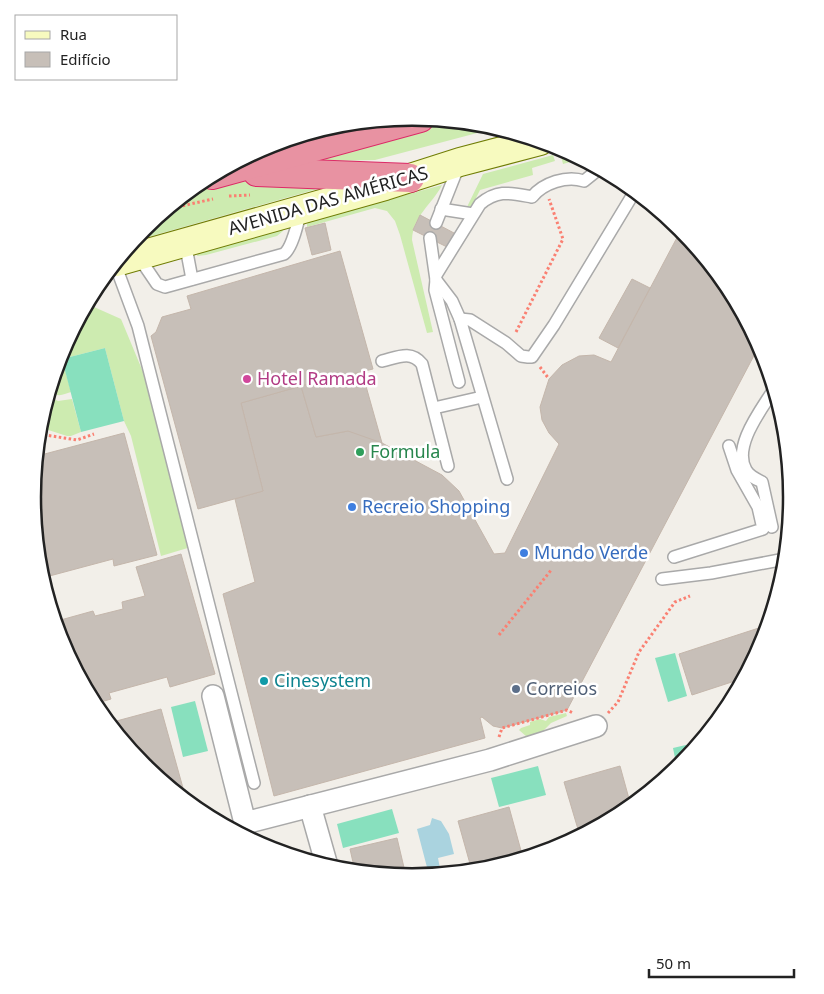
<svg xmlns="http://www.w3.org/2000/svg" width="824" height="994" font-family="'Noto Sans',sans-serif">
  <style>
    .grass { fill: #cdebb0 }
    .pitch { fill: #88e0be }
    .water { fill: #aad3df }
    .building { fill: #c7bfb8; stroke: #c4b6ab }
    .lines { fill: none; stroke-linecap: round; stroke-linejoin: round }
    .lane-casing { stroke: #a9a9a9; stroke-width: 14 }
    .street-casing { stroke: #a9a9a9; stroke-width: 24 }
    .secondary-casing { stroke: #707d05; stroke-width: 30 }
    .highway-casing { stroke: #dc2a67; stroke-width: 30 }
    .path { stroke: #fa8072; stroke-width: 3; stroke-dasharray: 2.5 2.5; stroke-linecap: butt }
    .lane { stroke: #fff; stroke-width: 11 }
    .street { stroke: #fff; stroke-width: 21 }
    .secondary { stroke: #f7fabf; stroke-width: 28 }
    .highway { stroke: #e892a2; stroke-width: 28 }
    .hotel-dot { fill: #d1479c; stroke: #fff; stroke-width: 2 }
    .leisure-dot { fill: #2e9e5b; stroke: #fff; stroke-width: 2 }
    .shop-dot { fill: #3f7fe0; stroke: #fff; stroke-width: 2 }
    .culture-dot { fill: #0f9aa8; stroke: #fff; stroke-width: 2 }
    .service-dot { fill: #5c6f8a; stroke: #fff; stroke-width: 2 }
    .labels { text-anchor: middle; stroke-width: 5; stroke-linejoin: round; paint-order: stroke }
    .street-label { font-size: 18px; fill: #222; stroke: #fff }
    .hotel-label { font-size: 18px; fill: #b23c85; stroke: #fff; text-anchor: start }
    .leisure-label { font-size: 18px; fill: #27864d; stroke: #fff; text-anchor: start }
    .shop-label { font-size: 18px; fill: #366cbe; stroke: #fff; text-anchor: start }
    .culture-label { font-size: 18px; fill: #0d838f; stroke: #fff; text-anchor: start }
    .service-label { font-size: 18px; fill: #4e5e75; stroke: #fff; text-anchor: start }
    .rim { fill: none; stroke: #222; stroke-width: 2.5 }
  </style>
  <rect width="100%" height="100%" fill="#f2efe9"/>
  <g class="grass">
    <polygon points="432,120 486,125 496,128 375,160 332,161 294,158"/>
    <polygon points="566,151 581,159 563,164 560,152"/>
    <polygon points="553,155 555,161 532,168 533,175 480,190 472,206 467,207 483,174"/>
    <polygon points="252,177 324,187 134,241 144,228 188,193"/>
    <path d="M442,185C432,205 413,215 412,240L433,332L427,333L400,235L395,221L387,211L375,208L307,227V224L310,221Z"/>
    <polygon points="282,229 283,231 277,236 206,255 197,256 198,253"/>
    <path d="M91,296L94,307L121,319L148,384L191,547L161,556L131,436L124,421L105,348L62,359L71,392C64,394 58,398 53,392V378L62,352L67,345L73,332L82,322L83,311Z"/>
    <polygon points="50,397 58,401 72,399 81,432 71,436 67,436 39,427 47,398"/>
    <polygon points="566,713 567,716 551,723 542,732 527,737 519,730 521,728 530,725 530,722 540,719 546,721 549,717"/>
  </g>
  <g class="pitch">
    <polygon points="105,348 124,421 81,432 62,359"/>
    <polygon points="675,653 687,696 668,702 655,658"/>
    <polygon points="195,701 208,751 183,757 171,707"/>
    <polygon points="690,744 692,751 677,768 673,748"/>
    <polygon points="538,766 546,795 499,807 491,778"/>
    <polygon points="392,809 399,833 343,848 337,824"/>
  </g>
  <polygon class="water" points="432,818 441,821 449,834 454,854 438,858 441,874 429,875 417,829 430,825"/>
  <g class="building">
    <polygon points="420,215 454,233 447,247 413,230"/>
    <polygon points="325,223 331,250 312,255 305,228"/>
    <polygon points="681,230 728,286 759,346 567,710 502,728 493,726 482,717 480,718 485,738 274,796 223,594 255,582 235,499 263,491 241,403 301,386 316,437 348,431 358,433 382,443 442,475 459,491 494,554 505,553 559,444 549,433 542,420 540,407 549,379 562,365 579,356 594,355 611,362"/>
    <polygon points="340,251 373,369 301,386 241,403 263,491 198,509 151,336 156,332 162,317 191,309 187,296"/>
    <polygon points="632,279 650,288 618,348 599,338"/>
    <polygon points="362,372 382,443 348,431 316,437 301,386"/>
    <polygon points="124,433 157,555 114,566 113,559 42,578 40,571 33,497 37,456"/>
    <polygon points="181,554 215,674 170,687 167,677 109,693 111,699 94,704 61,642 49,602 51,601 57,621 93,611 95,616 123,609 122,602 145,596 136,567"/>
    <polygon points="768,625 762,642 744,678 692,695 679,654"/>
    <polygon points="161,709 183,788 174,790 143,765 109,723"/>
    <polygon points="620,766 631,806 623,813 580,836 564,782"/>
    <polygon points="509,807 523,858 486,869 472,871 458,821"/>
    <polygon points="397,838 406,876 355,871 350,849"/>
  </g>
  <g class="lines">
    <defs>
      <g id="lane">
        <polyline points="441,209 473,214"/>
        <polyline points="436,223 459,165"/>
        <polyline points="430,238 436,280 452,301 460,319 507,479"/>
        <polyline points="185,242 192,279"/>
        <path d="M138,256L157,284L165,287L284,254C293,247 298,221 301,210"/>
        <polyline points="115,264 138,326 254,783"/>
        <path d="M436,275L480,204C498,189 510,193 532,197C543,183 567,175 584,181L599,169"/>
        <polyline points="436,280 435,290 459,382"/>
        <polyline points="460,319 470,320 506,343 521,356 528,357 532,357 554,325 635,191"/>
        <path d="M382,361C398,357 411,350 422,364L448,466"/>
        <polyline points="434,408 482,397"/>
        <path d="M772,527L762,482C756,479 749,476 746,470C732,446 762,409 774,389"/>
        <polyline points="674,557 763,529 758,507 737,470 729,446"/>
        <polyline points="662,579 711,573 785,559"/>
      </g>
      <g id="street">
        <polyline points="213,696 245,823 490,760 596,726"/>
        <polyline points="310,806 327,866"/>
      </g>
      <polyline id="secondary" points="116,262 385,186 460,162 540,141"/>
      <g id="highway">
        <polyline points="257,172 410,178"/>
        <polyline points="212,175 420,118"/>
      </g>
    </defs>
    <use href="#lane" class="lane-casing"/>
    <use href="#street" class="street-casing"/>
    <use href="#secondary" class="secondary-casing"/>
    <use href="#highway" class="highway-casing"/>
    <g class="path">
      <polyline points="229,196 250,195"/>
      <polyline points="168,209 213,199"/>
      <polyline points="716,278 718,275"/>
      <polyline points="516,332 563,239 549,199"/>
      <polyline points="540,367 549,379"/>
      <polyline points="39,434 77,440 94,434"/>
      <polyline points="499,635 552,569"/>
      <polyline points="608,713 618,702 639,652 675,602 690,596"/>
      <polyline points="499,737 502,728 567,710 573,713"/>
    </g>
    <use href="#lane" class="lane"/>
    <use href="#street" class="street"/>
    <use href="#secondary" class="secondary"/>
    <use href="#highway" class="highway"/>
  </g>
  <circle class="hotel-dot" cx="247" cy="379" r="5"/>
  <circle class="leisure-dot" cx="360" cy="452" r="5"/>
  <g class="shop-dot">
    <circle cx="352" cy="507" r="5"/>
    <circle cx="524" cy="553" r="5"/>
  </g>
  <circle class="culture-dot" cx="264" cy="681" r="5"/>
  <circle class="service-dot" cx="516" cy="689" r="5"/>
  <g class="labels">
    <g class="street-label">
      <text transform="translate(328 201) rotate(-16)" y="6">AVENIDA DAS AMÉRICAS</text>
    </g>
    <g class="hotel-label">
      <text x="257" y="385">Hotel Ramada</text>
    </g>
    <g class="leisure-label">
      <text x="370" y="458">Formula</text>
    </g>
    <g class="shop-label">
      <text x="362" y="513">Recreio Shopping</text>
      <text x="534" y="559">Mundo Verde</text>
    </g>
    <g class="culture-label">
      <text x="274" y="687">Cinesystem</text>
    </g>
    <g class="service-label">
      <text x="526" y="695">Correios</text>
    </g>
  </g>
  <path d="M0 0H824V994H0ZM41 497a371 371 0 1 1 742 0a371 371 0 1 1-742 0Z" fill="#fff" fill-rule="evenodd"/>
  <path class="rim" d="M41 497a371 371 0 1 1 742 0a371 371 0 1 1-742 0Z"/>
  <rect x="15" y="15" width="162" height="65" fill="#ffffff" stroke="#a7a7a7"/>
  <rect x="25" y="31" width="25" height="8" fill="#f7fabf" stroke="#a7a7a7"/>
  <text x="60" y="40" font-size="15" fill="#222222">Rua</text>
  <rect x="25" y="52" width="25" height="15" fill="#c7bfb8" stroke="#a7a7a7"/>
  <text x="60" y="65" font-size="15" fill="#222222">Edifício</text>
  <path d="M649 969v8h145v-8" fill="none" stroke="#222222" stroke-width="2.5"/>
  <text x="656" y="969" font-size="15" fill="#222222" stroke="#ffffff" stroke-width="4" paint-order="stroke">50 m</text>
</svg>
